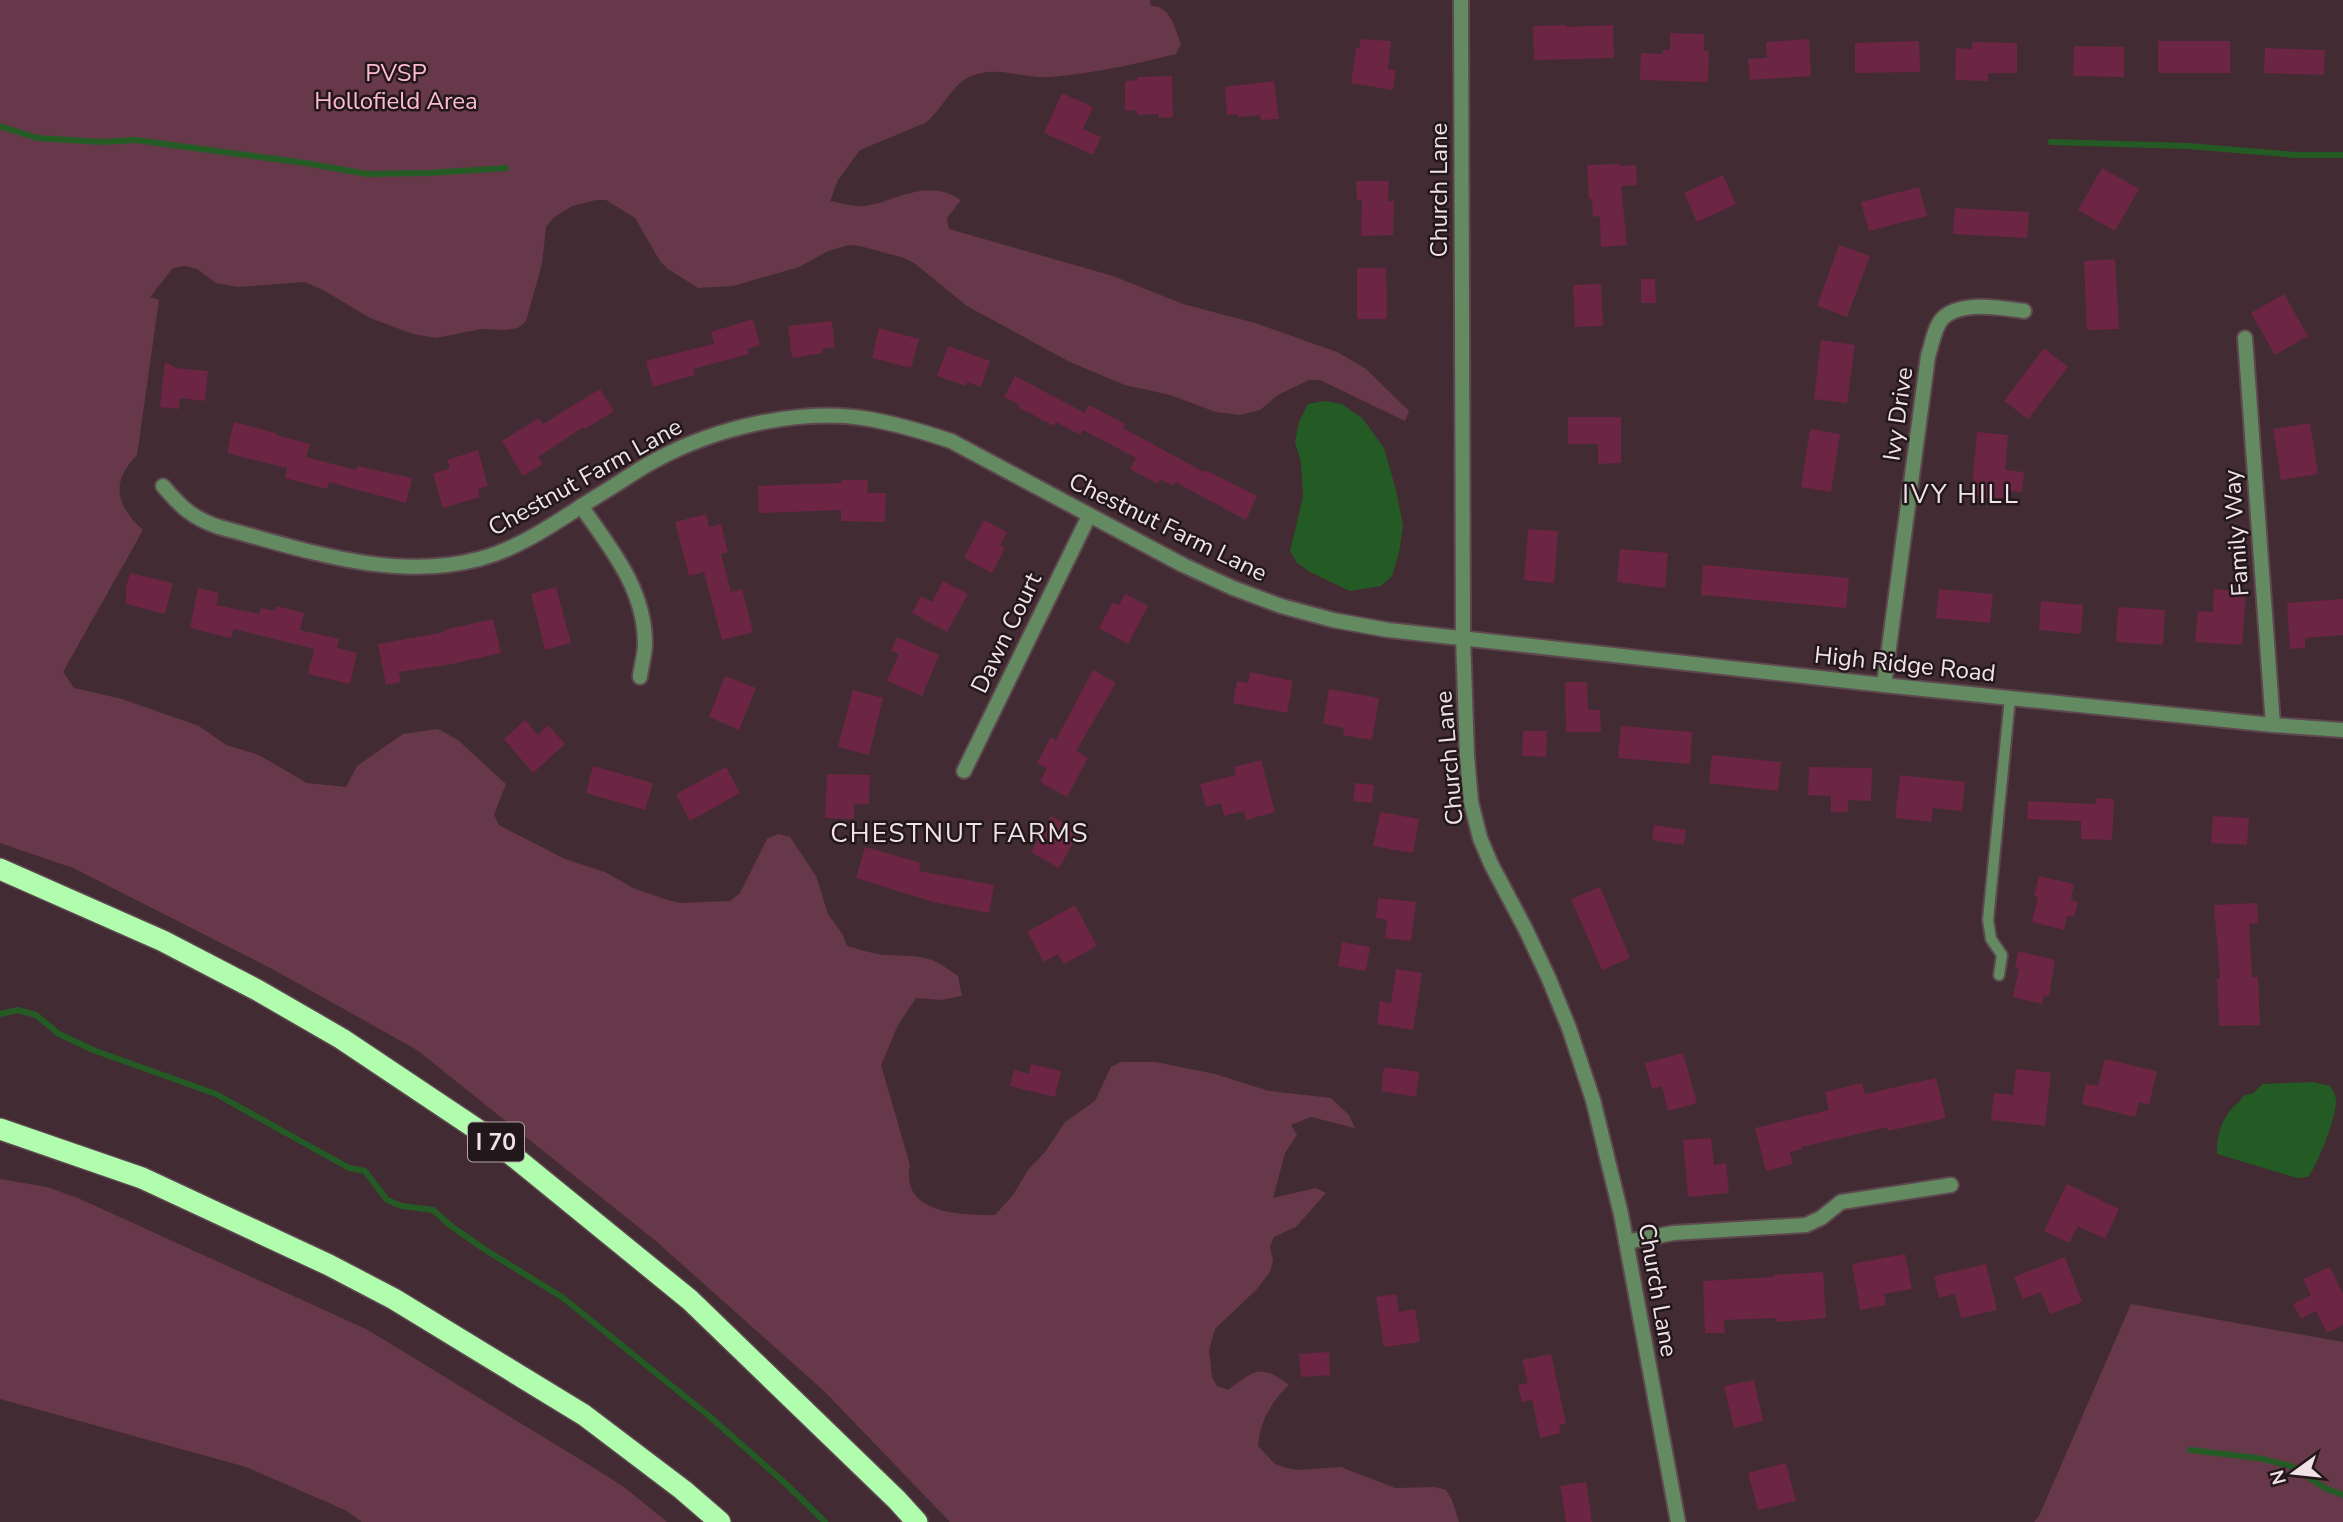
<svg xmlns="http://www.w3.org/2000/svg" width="2343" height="1522" font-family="'Nunito Sans',sans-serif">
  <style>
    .green { fill: #673849 }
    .water { fill: #245b24 }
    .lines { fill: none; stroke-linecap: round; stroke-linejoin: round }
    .stream { stroke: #245b24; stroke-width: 6 }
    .building { fill: #6c2643 }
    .service-casing { stroke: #5e4850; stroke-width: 14 }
    .minor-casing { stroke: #5e4850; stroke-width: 18 }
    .motorway-casing { stroke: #5e4850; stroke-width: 24 }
    .service { stroke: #638a61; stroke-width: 10 }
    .minor { stroke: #638a61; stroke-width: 14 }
    .motorway { stroke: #b0fdad; stroke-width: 21 }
    .labels { text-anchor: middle; stroke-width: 5; stroke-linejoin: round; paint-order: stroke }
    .shield { fill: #22171b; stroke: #b3a5aa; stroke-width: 2 }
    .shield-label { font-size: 23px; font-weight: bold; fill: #f1e2e7 }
    .park-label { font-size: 24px; fill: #febbd1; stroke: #22171b }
    .street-label { font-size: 24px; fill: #f1e2e7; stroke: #22171b }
    .neighbourhood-label { font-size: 26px; letter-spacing: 2px; fill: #f1e2e7; stroke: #22171b }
  </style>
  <rect width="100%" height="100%" fill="#422b33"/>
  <g class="green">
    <path d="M0,0H1150L1151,6C1171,6 1174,27 1181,44L1176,54C1134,64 1092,74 1049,77C1023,79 1000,66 974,75C952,82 943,110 925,123L860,150L838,180L830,201C840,203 854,207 864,206C898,201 927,177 961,200L947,218L949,229L1113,276L1183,304L1255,323L1337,352L1365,368L1409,411L1405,421L1320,380H1309L1278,395L1260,410L1240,415L1216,412L1170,395L1125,385L1070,362L967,306L914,263L904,258L860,246L849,245L828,251L799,267L733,286L698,288L668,269L660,261L635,218L606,200H596L572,206L553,218L546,227L542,264L526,321L518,328L505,330L481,329L436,338L413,334L370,318L325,291L305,282L238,287L216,283L197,269L185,266L173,268L150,297L159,300L137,455C110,482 116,506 143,530L63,672L74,688L122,699L199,726L226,745L259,755L307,783L346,787L357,766L403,734L438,729L458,740L506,784L494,815L499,825L565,859L605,872L633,888L665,899L679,903L730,901L740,893L767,839L778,834L790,837L816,876L828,914L843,935L847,946C859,949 873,954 885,955C921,957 927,953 958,976L962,996L941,1000L916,998L898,1025L881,1065L910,1165C900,1214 961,1215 995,1215L1013,1195L1028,1170L1045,1152L1065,1122L1095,1101L1111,1067L1121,1062H1156L1215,1074L1269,1091L1331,1098L1349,1115L1355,1128L1311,1117L1291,1125L1297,1135L1285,1153L1273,1198L1316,1188L1326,1193L1296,1227L1274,1237L1270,1247L1273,1261L1270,1272L1257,1289L1215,1329L1209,1350L1212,1377L1217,1386L1228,1390C1255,1370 1260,1363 1289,1385C1271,1401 1260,1422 1258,1446L1275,1464L1286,1468L1298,1470L1341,1467L1395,1488L1435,1487L1446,1490L1452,1500L1459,1522H950L824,1391L657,1242L417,1050L274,970L73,868L0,843Z"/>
    <polygon points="0,1179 47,1187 78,1198 368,1330 599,1471 624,1487 667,1522 362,1522 345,1510 246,1467 0,1399"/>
    <polygon points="2131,1304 2343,1342 2343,1522 2034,1522 2039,1516"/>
  </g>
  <g class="water">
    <polygon points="1324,401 1342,404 1363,419 1384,448 1396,490 1403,526 1399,552 1392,576 1381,586 1350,591 1312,573 1297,563 1290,551 1303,497 1301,462 1295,442 1299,422 1308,404"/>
    <path d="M2313,1082L2330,1086C2333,1091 2336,1095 2336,1102C2336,1118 2318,1164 2308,1177L2297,1178L2217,1154C2217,1138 2219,1125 2230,1111C2235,1104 2239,1104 2244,1095L2252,1094L2263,1084Z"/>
  </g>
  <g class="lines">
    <g class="stream">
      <polyline points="0,126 37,138 102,142 135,140 305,163 367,174 429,173 506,168"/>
      <polyline points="2051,142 2188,146 2296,155 2343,155"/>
      <polyline points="0,1014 18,1010 36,1015 59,1034 93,1050 216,1094 349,1168 365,1171 387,1200 402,1206 433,1210 451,1226 487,1251 562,1297 709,1416 785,1483 825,1522"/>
      <polyline points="2190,1450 2258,1458 2291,1466 2325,1488 2343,1495"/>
    </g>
  </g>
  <g class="building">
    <polygon points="1565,25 1566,27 1613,25 1614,58 1534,60 1533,26"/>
    <polygon points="1670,33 1704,34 1704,51 1709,51 1708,82 1640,80 1641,53 1663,54 1663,50 1670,50"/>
    <polygon points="1361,39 1391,41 1388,69 1396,70 1393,90 1351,83 1356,48 1359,48"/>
    <polygon points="1809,39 1811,76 1750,80 1748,59 1767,58 1766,42"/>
    <polygon points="1919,41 1920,72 1855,73 1855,43"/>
    <rect x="2158" y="41" width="72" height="32"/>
    <polygon points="1972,42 2017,43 2017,73 1988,73 1988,81 1955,80 1956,48 1972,49"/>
    <polygon points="2074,46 2124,47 2124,77 2073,76"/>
    <polygon points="2265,48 2325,50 2324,75 2264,73"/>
    <polygon points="1172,76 1173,117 1159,118 1159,114 1138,115 1136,110 1125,111 1125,81 1137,80 1137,77"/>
    <polygon points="1274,81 1279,119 1261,120 1260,115 1238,117 1238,114 1227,115 1225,87"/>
    <polygon points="1062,93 1093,107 1083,129 1101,137 1093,155 1044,133"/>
    <polygon points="1620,164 1620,166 1636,165 1637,185 1621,186 1627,245 1601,247 1600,216 1593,217 1592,199 1589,199 1587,165"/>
    <polygon points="2102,168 2139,189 2115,231 2078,210"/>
    <polygon points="1723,175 1736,204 1697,222 1684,193"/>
    <polygon points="1356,181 1389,181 1388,201 1394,201 1393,235 1361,236 1362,200 1357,200"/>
    <polygon points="1919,187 1927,216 1869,231 1861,202"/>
    <polygon points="1955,208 2029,212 2027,238 1953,234"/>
    <polygon points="1839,245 1870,256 1847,317 1817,306"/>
    <polygon points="2115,259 2119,329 2087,330 2084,261"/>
    <polygon points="1357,268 1386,268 1387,319 1357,319"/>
    <polygon points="1641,279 1655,279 1656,303 1641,303"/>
    <polygon points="1601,284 1603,326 1575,327 1573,285"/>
    <polygon points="2284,294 2308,336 2275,355 2251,313"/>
    <polygon points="753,319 760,345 747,349 749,354 693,369 695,375 653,387 646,361 714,344 711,332"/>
    <polygon points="832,321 835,347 822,349 822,353 792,358 788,326"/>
    <polygon points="879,328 919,339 911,368 872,358"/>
    <polygon points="1821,340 1855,345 1847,403 1814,399"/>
    <polygon points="948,346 990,361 981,387 967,382 966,386 937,376"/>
    <polygon points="2044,348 2068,367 2028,419 2004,401"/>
    <polygon points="165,362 176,368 208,371 205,401 180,398 179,409 160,407"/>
    <polygon points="1015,376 1085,413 1089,405 1125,424 1123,428 1204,472 1205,470 1257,496 1246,520 1175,482 1173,486 1160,479 1158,484 1130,469 1136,458 1083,430 1080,435 1056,422 1054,426 1018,407 1020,405 1004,397"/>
    <polygon points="600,389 614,411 585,429 583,427 538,457 543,464 523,476 502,441 539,418 543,424"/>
    <polygon points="1568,417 1621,417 1621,463 1598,464 1598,444 1568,444"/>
    <polygon points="234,422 276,433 276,435 310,444 306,457 356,470 357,466 412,478 406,503 329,482 327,489 285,478 287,468 227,453"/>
    <polygon points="2310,423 2318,474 2281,480 2273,429"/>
    <polygon points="1810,429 1840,434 1831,492 1801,487"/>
    <polygon points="1977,432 2008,435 2005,470 2024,472 2022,492 2010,491 2009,499 1971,496"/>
    <polygon points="478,450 488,486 478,489 480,497 443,508 433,474 450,468 447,460"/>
    <polygon points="842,480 868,480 867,493 886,493 885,522 841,521 841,510 759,513 758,486 842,483"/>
    <polygon points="706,514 709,527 721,524 728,552 721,554 731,592 742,589 753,632 722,640 704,572 689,576 675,522"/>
    <polygon points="984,520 1007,532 1000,545 1005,548 992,573 964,558"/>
    <polygon points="1528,529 1558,531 1554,583 1524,580"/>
    <polygon points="1620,549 1668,553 1665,588 1617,582"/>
    <polygon points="1703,565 1849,578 1846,608 1701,595"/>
    <polygon points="130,573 173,583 165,614 126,604 126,588"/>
    <polygon points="943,581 968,594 947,632 912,613 921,596 932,602"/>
    <polygon points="556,587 571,643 545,650 531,594"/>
    <polygon points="198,588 219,593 216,605 259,614 261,608 275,611 276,606 304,613 300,630 339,639 337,648 357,653 350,684 308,674 314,649 234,629 231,638 190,628"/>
    <polygon points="1939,589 1993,594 1990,623 1936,618"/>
    <polygon points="2214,589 2246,592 2242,645 2195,642 2198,611 2213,612"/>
    <polygon points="1125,594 1148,606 1128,644 1099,628 1113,602 1119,605"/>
    <polygon points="2343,599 2343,635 2305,638 2305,648 2290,649 2287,603"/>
    <polygon points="2041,601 2083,605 2081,634 2039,630"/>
    <polygon points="2118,607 2165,610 2163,645 2116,642"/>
    <polygon points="493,619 501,653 452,664 399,672 401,682 386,685 378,644 445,632 444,630"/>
    <polygon points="897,637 939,655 922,696 887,681 899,654 891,651"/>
    <polygon points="1093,670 1116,683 1076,751 1088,758 1067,797 1040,782 1047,768 1037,763 1051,737 1056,740"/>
    <polygon points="1250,672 1293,681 1287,713 1233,703 1237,681 1248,683"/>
    <polygon points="725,676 756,688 739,730 709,717"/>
    <polygon points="1565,682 1587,682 1588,710 1600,710 1601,732 1566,732"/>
    <polygon points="1329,689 1379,698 1372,740 1343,735 1344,728 1323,724"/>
    <polygon points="853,690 883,698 869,755 838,747"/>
    <polygon points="525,720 538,735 548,725 565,744 533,773 504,739"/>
    <polygon points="1621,726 1692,732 1690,764 1618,758"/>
    <polygon points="1523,731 1547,731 1546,757 1522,756"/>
    <polygon points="1712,755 1781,762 1778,791 1709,783"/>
    <polygon points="1261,760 1275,812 1246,820 1244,811 1224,816 1221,803 1206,807 1200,784 1236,775 1234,767"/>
    <polygon points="593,766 653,783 645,810 586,793"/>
    <polygon points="726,767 740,793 690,821 676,794"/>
    <polygon points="1809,767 1872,768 1871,801 1848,800 1848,812 1831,812 1831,796 1808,795"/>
    <polygon points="827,774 870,775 869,804 854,804 854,819 825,818"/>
    <polygon points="1900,775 1965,782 1962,811 1933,808 1931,822 1895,818"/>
    <polygon points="1355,783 1374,785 1372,803 1353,801"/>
    <polygon points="2097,798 2114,799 2112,840 2081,839 2081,821 2027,819 2028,801 2096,804"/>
    <polygon points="1380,812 1419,819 1413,853 1373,846"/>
    <polygon points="1051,816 1079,832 1059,868 1031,852"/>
    <polygon points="2213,816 2249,818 2247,845 2211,843"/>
    <polygon points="1654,825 1686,830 1684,845 1652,840"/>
    <polygon points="865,847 921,863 919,871 994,885 989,913 933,902 856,878"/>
    <polygon points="2039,876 2074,884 2071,900 2078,902 2074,917 2067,916 2064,930 2032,922 2038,897 2034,896"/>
    <polygon points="1600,887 1630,958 1602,970 1571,899"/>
    <polygon points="1378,898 1416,902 1411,941 1385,938 1387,920 1376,918"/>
    <polygon points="2257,903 2258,923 2249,924 2252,977 2258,977 2260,1025 2219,1026 2217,978 2220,978 2214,905"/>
    <polygon points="1075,905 1097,946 1064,964 1058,954 1044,962 1027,932"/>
    <polygon points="1342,942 1370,947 1366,971 1338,966"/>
    <polygon points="2018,951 2055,960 2049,996 2044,995 2042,1004 2013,997 2019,968 2015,967"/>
    <polygon points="1396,969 1422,973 1413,1030 1377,1024 1380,1001 1391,1003"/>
    <polygon points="1683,1053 1697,1103 1668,1111 1662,1086 1652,1089 1645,1063"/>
    <polygon points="2105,1059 2157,1071 2149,1105 2139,1102 2135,1117 2082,1104 2086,1084 2098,1086"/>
    <polygon points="1031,1064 1061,1071 1055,1097 1010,1086 1014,1070 1029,1074"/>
    <polygon points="1384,1067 1419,1072 1416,1097 1381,1091"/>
    <polygon points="2016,1069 2051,1073 2045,1126 1991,1120 1994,1093 2013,1095"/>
    <polygon points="1936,1078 1946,1118 1888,1131 1888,1127 1801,1147 1802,1149 1790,1152 1793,1164 1766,1171 1755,1128 1829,1110 1825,1092 1862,1083 1865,1094"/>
    <polygon points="1711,1138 1714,1165 1726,1163 1729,1193 1688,1197 1683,1140"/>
    <polygon points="2067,1184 2119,1209 2105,1239 2078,1226 2069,1243 2044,1231"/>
    <polygon points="1905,1254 1912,1289 1884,1294 1886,1305 1860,1310 1852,1264"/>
    <polygon points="2065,1257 2082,1302 2050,1314 2041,1292 2023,1299 2014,1277"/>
    <polygon points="1986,1264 1997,1310 1961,1318 1955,1294 1939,1298 1934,1276"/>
    <polygon points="2330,1267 2343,1294 2343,1325 2327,1333 2316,1311 2301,1319 2293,1304 2311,1295 2303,1279"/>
    <polygon points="1823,1272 1826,1318 1777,1322 1776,1318 1724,1320 1725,1333 1705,1333 1703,1281 1774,1277 1773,1275"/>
    <polygon points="1396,1294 1399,1312 1415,1309 1420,1342 1384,1347 1376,1297"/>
    <polygon points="1329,1352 1330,1375 1301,1377 1299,1354"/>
    <polygon points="1551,1354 1566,1424 1559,1425 1561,1433 1540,1438 1532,1400 1522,1402 1518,1385 1528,1383 1522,1360"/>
    <polygon points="1754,1380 1763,1421 1734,1428 1724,1386"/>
    <polygon points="1786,1463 1796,1501 1758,1510 1748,1473"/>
    <polygon points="1586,1482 1592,1522 1566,1522 1560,1486"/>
  </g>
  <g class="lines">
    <defs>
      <polyline id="service" points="1999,975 2002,955 1991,939 1988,920 2010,698"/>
      <g id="minor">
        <polyline points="1461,0 1463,637 1467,756 1471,802 1480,838 1491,864 1526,930 1549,979 1569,1028 1593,1100 1621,1214 1678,1522"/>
        <polyline points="2245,338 2273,725"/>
        <path d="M163,486C181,507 192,518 219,527C303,549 391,582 479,559C525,547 564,516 604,492C621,482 637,470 654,461C714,428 800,407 869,419C897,424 924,432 951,441L1183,565L1233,588L1281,606L1333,620L1388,630L1884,685L2273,725L2343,730"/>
        <path d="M581,506C611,549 645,589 645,644C645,655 641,666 640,677"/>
        <path d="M1884,685L1928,356C1932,345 1934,328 1942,319C1960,300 2002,308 2024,311"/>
        <polyline points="964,771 1089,516"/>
        <polyline points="1626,1242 1673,1233 1806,1225 1821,1218 1841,1202 1951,1185"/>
      </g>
      <g id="motorway">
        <polyline points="0,869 163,941 259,991 342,1039 496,1142 690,1300 897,1500 917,1522"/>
        <polyline points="0,1129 142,1178 329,1265 394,1299 584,1415 683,1490 720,1522"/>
      </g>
    </defs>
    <use href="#service" class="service-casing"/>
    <use href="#minor" class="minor-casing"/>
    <use href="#motorway" class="motorway-casing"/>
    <use href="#service" class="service"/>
    <use href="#minor" class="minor"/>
    <use href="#motorway" class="motorway"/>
  </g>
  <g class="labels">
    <rect class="shield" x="468" y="1122.5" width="56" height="39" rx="5"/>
    <g class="shield-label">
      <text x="496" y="1150">I 70</text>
    </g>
    <g class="park-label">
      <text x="396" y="81">PVSP<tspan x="396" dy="28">Hollofield Area</tspan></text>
    </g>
    <g class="street-label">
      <text transform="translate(1439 190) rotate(-90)" y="8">Church Lane</text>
      <text transform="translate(1898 414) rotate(-82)" y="8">Ivy Drive</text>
      <text transform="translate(585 477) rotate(-29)" y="8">Chestnut Farm Lane</text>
      <text transform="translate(1168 527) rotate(26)" y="8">Chestnut Farm Lane</text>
      <text transform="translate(2236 533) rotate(-94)" y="8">Family Way</text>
      <text transform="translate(1006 633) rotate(-64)" y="8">Dawn Court</text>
      <text transform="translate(1905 664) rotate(6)" y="8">High Ridge Road</text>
      <text transform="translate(1449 758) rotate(-95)" y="8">Church Lane</text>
      <text transform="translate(1658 1290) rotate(80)" y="8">Church Lane</text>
    </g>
    <g class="neighbourhood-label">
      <text x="1961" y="503">IVY HILL</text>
      <text x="960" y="842">CHESTNUT FARMS</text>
    </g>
  </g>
  <g transform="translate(2294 1473) rotate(255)" stroke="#22171b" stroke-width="5" paint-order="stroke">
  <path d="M0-5L12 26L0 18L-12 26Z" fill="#f1e2e7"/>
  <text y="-10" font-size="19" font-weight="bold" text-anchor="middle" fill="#f1e2e7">N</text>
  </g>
</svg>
